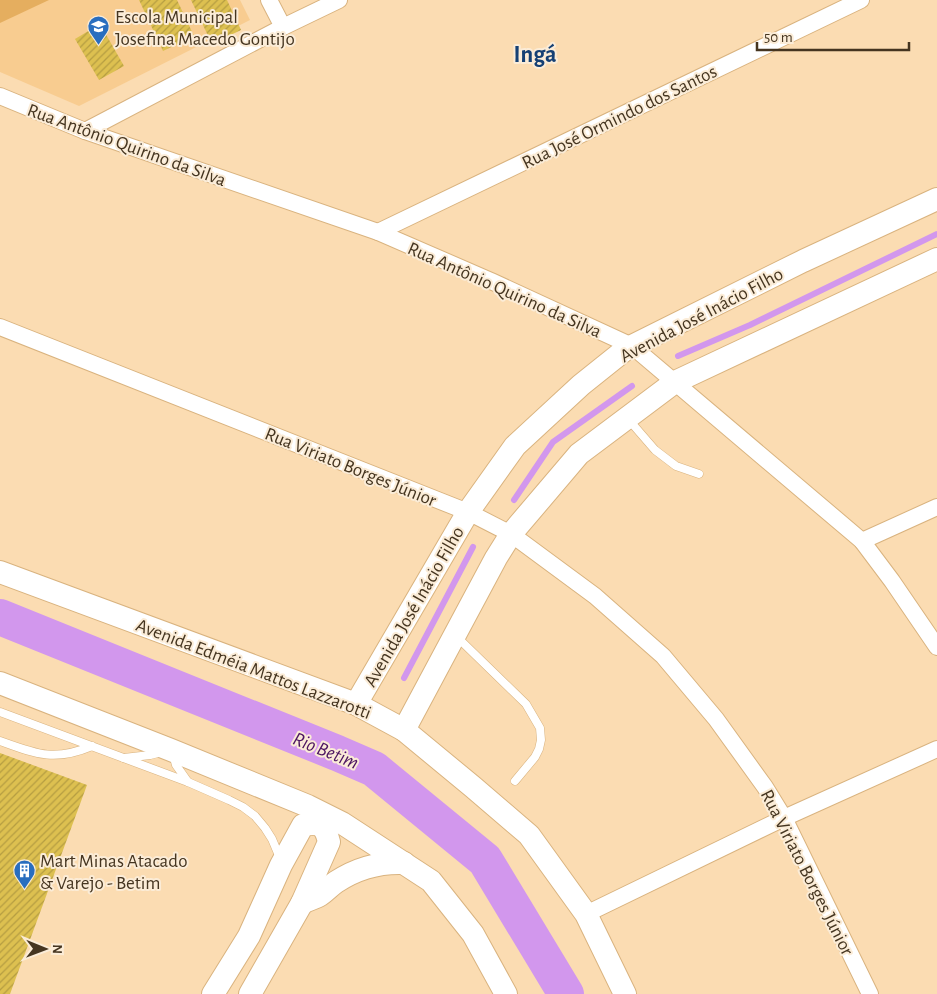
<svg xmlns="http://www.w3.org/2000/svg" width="937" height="994" font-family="'Alegreya Sans',sans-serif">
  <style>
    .built { fill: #f8cc90 }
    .pitch { fill: #e5ae5f }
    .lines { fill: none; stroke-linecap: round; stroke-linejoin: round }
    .stream { stroke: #d297ed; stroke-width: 6 }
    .river { stroke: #d297ed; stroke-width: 36 }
    .building { fill: url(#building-hatch) }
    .lane-casing { stroke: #d9b37f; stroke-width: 9 }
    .street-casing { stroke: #d9b37f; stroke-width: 18 }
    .secondary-casing { stroke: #d9b37f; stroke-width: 24 }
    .lane { stroke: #fff; stroke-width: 8 }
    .street { stroke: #fff; stroke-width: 16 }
    .secondary { stroke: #fff; stroke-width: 22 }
    .labels { text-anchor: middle; stroke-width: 4; stroke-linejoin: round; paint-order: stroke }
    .poi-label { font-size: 19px; fill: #453520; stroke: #fbecd7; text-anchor: start }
    .street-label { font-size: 19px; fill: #453520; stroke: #fbecd7 }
    .water-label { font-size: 20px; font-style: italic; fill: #4c1461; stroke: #fbecd7 }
    .district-label { font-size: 24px; font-weight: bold; fill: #154074; stroke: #fbecd7 }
  </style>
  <defs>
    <pattern id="building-hatch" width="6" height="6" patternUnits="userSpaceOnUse" patternTransform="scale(1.25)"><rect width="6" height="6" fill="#ddc050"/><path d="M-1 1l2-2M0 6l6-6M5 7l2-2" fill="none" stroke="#b59d42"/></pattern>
  </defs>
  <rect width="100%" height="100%" fill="#fbdcb2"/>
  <polygon class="built" points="0,0 240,0 250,20 79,106 0,72"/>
  <polygon class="pitch" points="0,0 49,0 0,23"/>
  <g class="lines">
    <g class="stream">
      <polyline points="678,356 750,325 937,234"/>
      <polyline points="514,500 553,442 632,386"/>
      <polyline points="404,678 473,547"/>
    </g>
    <polyline class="river" points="0,617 337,753 374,769 485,860 566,994"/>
  </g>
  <g class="building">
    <polygon points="139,0 177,0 194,36 163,51"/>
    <polygon points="191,0 227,0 241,30 212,44"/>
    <polygon points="100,24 124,66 99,80 75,39"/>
    <polygon points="0,753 87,785 10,994 0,994"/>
  </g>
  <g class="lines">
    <defs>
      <g id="lane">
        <polyline points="629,420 655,450 676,466 699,474"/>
        <polyline points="457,637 526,704 540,728 541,740 539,749 535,757 515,781"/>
        <polyline points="0,712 188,782 229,800 243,807 255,816 265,828 272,839 280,858"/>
        <path d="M0,741C36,754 54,762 92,746"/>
        <polyline points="173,754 176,765 188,782"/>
        <polyline points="124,758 150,755 162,752"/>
      </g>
      <g id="street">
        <polyline points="269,0 283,27"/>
        <polyline points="0,96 85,131 378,232 491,281 632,346 862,541 892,581 937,647"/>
        <polyline points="85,131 283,27 339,0"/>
        <polyline points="378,232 861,0"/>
        <polyline points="0,327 468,512 511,534 595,596 663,656 716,719 765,787 784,818 870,994"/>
        <polyline points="862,541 937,507"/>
        <polyline points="586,914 784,818 937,749"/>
      </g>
      <g id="secondary">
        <polyline points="0,572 356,704 404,730 473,787 529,835 586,914 625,994"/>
        <polyline points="0,683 171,750 308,806 342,823 431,881 473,934 506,994"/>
        <polyline points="356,704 468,512 515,446 581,385 626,349 803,261 937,199"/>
        <polyline points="404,730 496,558 511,534 579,454 675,382 937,259"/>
        <path d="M302,903C308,900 315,898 320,895C326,891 330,886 336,882C357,868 379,862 404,863"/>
        <path d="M213,994L249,936L281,865L303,825C320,822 325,825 329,842L302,903L250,994"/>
      </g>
    </defs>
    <use href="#lane" class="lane-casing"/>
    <use href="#street" class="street-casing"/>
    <use href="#secondary" class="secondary-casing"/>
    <use href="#lane" class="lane"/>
    <use href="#street" class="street"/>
    <use href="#secondary" class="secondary"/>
  </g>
  <defs>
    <symbol id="university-pin" viewBox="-11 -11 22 30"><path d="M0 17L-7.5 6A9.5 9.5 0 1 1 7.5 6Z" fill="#296ebf" stroke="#fbecd7"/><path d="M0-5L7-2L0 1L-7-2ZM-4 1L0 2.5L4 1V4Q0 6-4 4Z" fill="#fff"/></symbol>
    <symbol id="building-pin" viewBox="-11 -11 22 30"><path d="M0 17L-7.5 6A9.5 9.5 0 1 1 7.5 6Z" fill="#296ebf" stroke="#fbecd7"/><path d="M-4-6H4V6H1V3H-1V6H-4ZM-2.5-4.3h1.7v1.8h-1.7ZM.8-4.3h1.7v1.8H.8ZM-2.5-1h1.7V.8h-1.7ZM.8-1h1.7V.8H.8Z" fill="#fff"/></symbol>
  </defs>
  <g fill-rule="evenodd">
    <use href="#university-pin" x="86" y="14" width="25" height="34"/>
    <use href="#building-pin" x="12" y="858" width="25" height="34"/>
  </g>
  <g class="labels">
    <g class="poi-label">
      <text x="115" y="23">Escola Municipal<tspan x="115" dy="22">Josefina Macedo Gontijo</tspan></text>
      <text x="40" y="867">Mart Minas Atacado<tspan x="40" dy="22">&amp; Varejo - Betim</tspan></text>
    </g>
    <g class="street-label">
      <text transform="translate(619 116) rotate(-26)" y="7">Rua José Ormindo dos Santos</text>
      <text transform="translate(127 144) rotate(20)" y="7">Rua Antônio Quirino da Silva</text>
      <text transform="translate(505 289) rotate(24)" y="7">Rua Antônio Quirino da Silva</text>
      <text transform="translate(701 314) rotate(-28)" y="7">Avenida José Inácio Filho</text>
      <text transform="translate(351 466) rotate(22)" y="7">Rua Viriato Borges Júnior</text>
      <text transform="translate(413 606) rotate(-60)" y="7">Avenida José Inácio Filho</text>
      <text transform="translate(254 668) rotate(21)" y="7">Avenida Edméia Mattos Lazzarotti</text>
      <text transform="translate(808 872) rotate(63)" y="7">Rua Viriato Borges Júnior</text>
    </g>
    <g class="water-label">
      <text transform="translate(326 750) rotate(22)" y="7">Rio Betim</text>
    </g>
    <g class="district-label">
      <text x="535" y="62">Ingá</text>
    </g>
  </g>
  <g transform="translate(45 949) rotate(91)" stroke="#fbecd7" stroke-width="4" paint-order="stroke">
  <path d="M0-4L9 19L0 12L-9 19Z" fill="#453520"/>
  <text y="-8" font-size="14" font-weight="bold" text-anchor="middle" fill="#453520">N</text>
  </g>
  <path d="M757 42v8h152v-8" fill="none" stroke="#453520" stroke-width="2.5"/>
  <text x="764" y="42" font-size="15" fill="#453520" stroke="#fbecd7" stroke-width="4" paint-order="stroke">50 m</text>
</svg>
